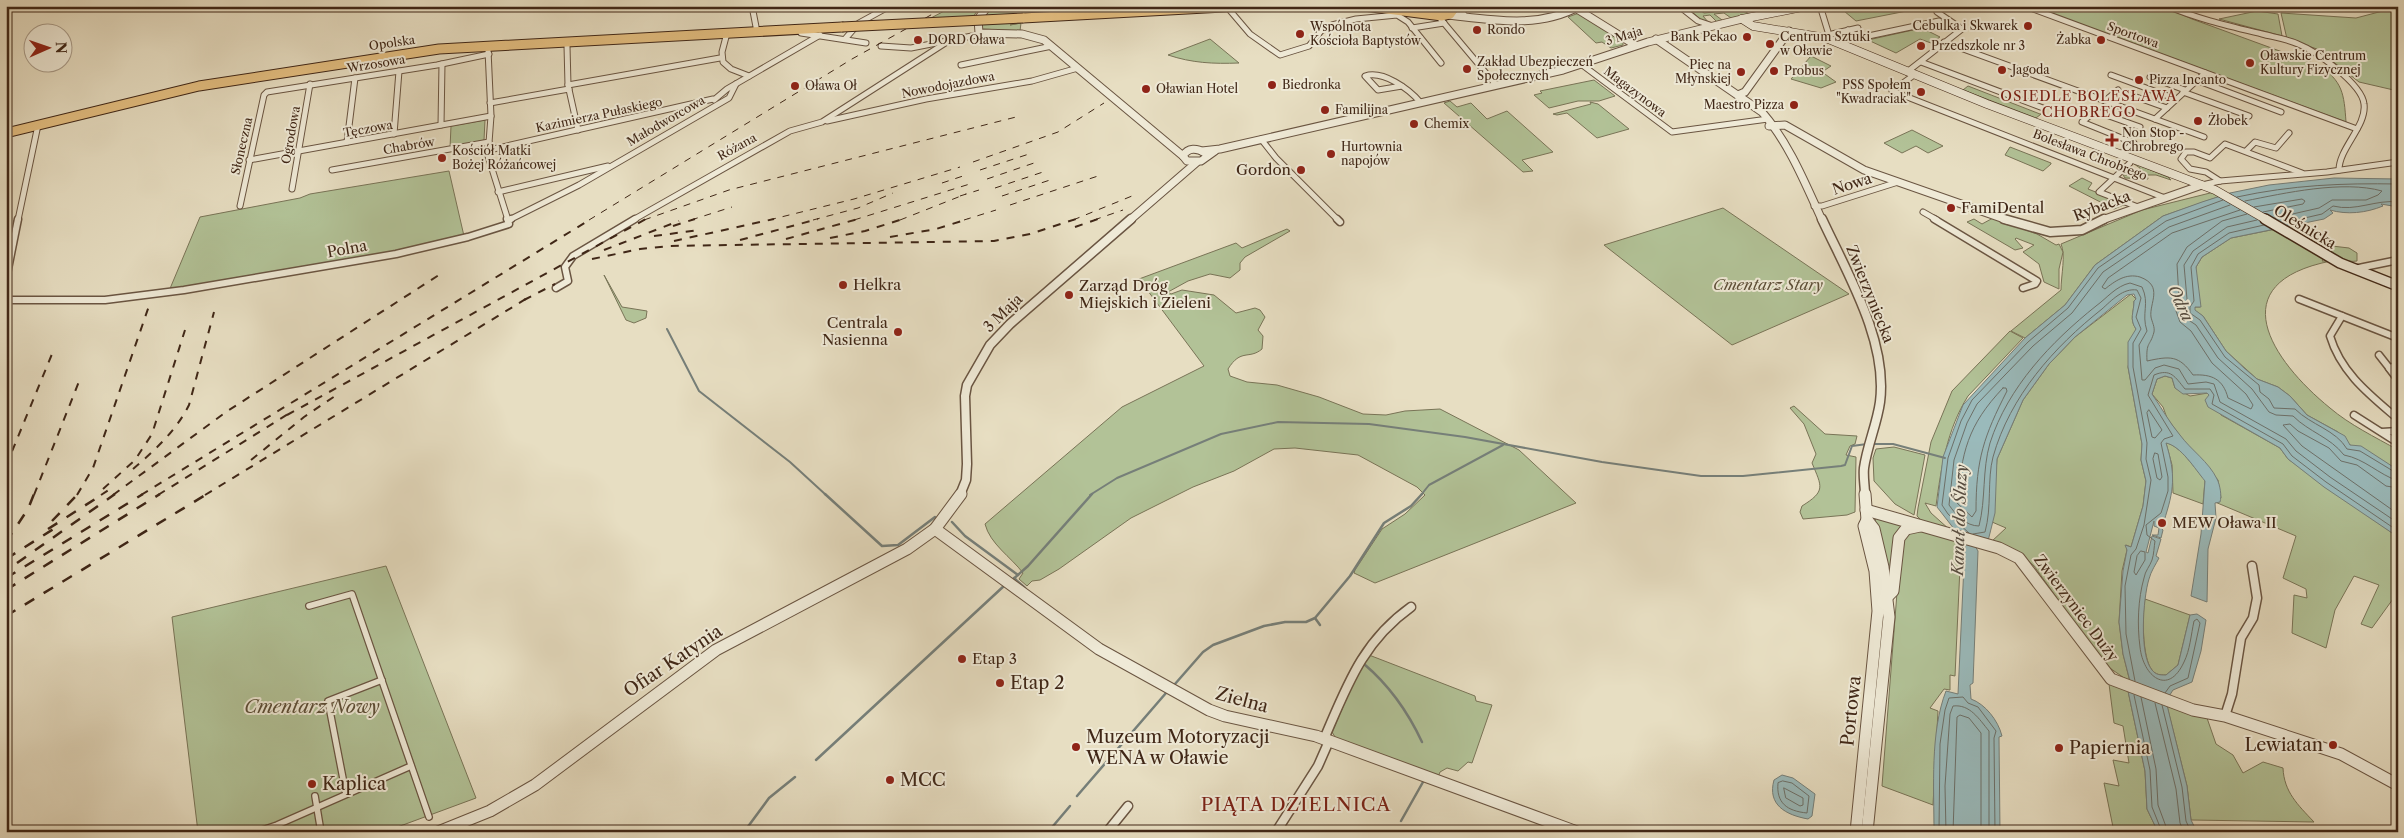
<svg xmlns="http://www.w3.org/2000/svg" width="2404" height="838" font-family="'Libre Caslon Text',serif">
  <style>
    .green { fill: #b2c297; stroke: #797457 }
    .water { fill: #9ababb; stroke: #767f79 }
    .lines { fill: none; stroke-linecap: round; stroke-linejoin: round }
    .shore { stroke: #6d7069; stroke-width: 1 }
    .stream-far1 { stroke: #767f79; stroke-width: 2 }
    .stream { stroke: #767f79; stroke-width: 2.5 }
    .pedestrian-casing { stroke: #6a5542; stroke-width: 8 }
    .minor-far2-casing { stroke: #6a5542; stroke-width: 7 }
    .minor-far1-casing { stroke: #6a5542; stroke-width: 9 }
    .minor-casing { stroke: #6a5542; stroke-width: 11 }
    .tertiary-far2-casing { stroke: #6a5542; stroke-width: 9 }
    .tertiary-far1-casing { stroke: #6a5542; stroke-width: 11 }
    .tertiary-casing { stroke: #6a5542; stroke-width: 13 }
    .secondary-far1-casing { stroke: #402717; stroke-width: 9 }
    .secondary-casing { stroke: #402717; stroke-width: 12 }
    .primary-casing { stroke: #402717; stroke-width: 11 }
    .pedestrian { stroke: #efead7; stroke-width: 5.5 }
    .minor-far2 { stroke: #efead7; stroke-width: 5 }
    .minor-far1 { stroke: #efead7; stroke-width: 6 }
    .minor { stroke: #efead7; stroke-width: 8 }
    .tertiary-far2 { stroke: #efead7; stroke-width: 7 }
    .tertiary-far1 { stroke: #efead7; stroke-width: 8 }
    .tertiary { stroke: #efead7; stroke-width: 11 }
    .secondary-far1 { stroke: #efead7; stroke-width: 8 }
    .secondary { stroke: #efead7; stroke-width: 9 }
    .primary { stroke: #e4bf81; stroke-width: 9 }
    .rail-far2 { stroke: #402717; stroke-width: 1; stroke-dasharray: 7 7; stroke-linecap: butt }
    .rail-far1 { stroke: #402717; stroke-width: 2; stroke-dasharray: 8 8; stroke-linecap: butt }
    .rail { stroke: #402717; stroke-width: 2.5; stroke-dasharray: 11 11; stroke-linecap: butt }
    .primary-bridge-casing { stroke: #402717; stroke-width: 11; stroke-linecap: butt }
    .primary-bridge { stroke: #e4bf81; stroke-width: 9 }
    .poi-dot { fill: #8f2418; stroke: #efead7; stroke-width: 2 }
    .labels { text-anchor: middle; stroke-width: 4; stroke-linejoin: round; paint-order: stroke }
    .far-poi-label { font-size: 12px; fill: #402717; stroke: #efead7; text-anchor: start }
    .far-street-label { font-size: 12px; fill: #402717; stroke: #efead7 }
    .far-neighbourhood-label { font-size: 14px; letter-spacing: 1px; fill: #7a1f14; stroke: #efead7 }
    .poi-label { font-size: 15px; fill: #402717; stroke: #efead7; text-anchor: start }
    .street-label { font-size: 15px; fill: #402717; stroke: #efead7 }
    .park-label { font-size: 15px; font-style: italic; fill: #5c4e37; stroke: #efead7 }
    .water-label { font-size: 16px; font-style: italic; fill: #564c40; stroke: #efead7 }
    .near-street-label { font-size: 18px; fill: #402717; stroke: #efead7 }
    .near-poi-label { font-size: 18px; fill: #402717; stroke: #efead7; text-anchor: start }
    .near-park-label { font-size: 18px; font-style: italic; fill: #5c4e37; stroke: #efead7 }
    .near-neighbourhood-label { font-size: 19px; letter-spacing: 1px; fill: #7a1f14; stroke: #efead7 }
  </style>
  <rect width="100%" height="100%" fill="#e7dec2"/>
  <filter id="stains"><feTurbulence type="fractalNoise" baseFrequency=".004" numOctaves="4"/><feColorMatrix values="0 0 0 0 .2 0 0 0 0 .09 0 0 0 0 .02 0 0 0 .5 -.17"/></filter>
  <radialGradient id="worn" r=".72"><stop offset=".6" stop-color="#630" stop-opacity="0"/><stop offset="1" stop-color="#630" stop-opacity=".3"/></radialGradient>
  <g class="green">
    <polygon points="954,6 981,6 972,18 927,20"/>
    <polygon points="994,6 1056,6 1056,14 983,18"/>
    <polygon points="1685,6 1694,6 1704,13 1714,12 1707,6 1737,6 1749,14 1731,18 1724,13 1714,14 1722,20 1717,22 1710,15 1703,16 1709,23 1704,22"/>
    <polygon points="1838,6 1926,6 1927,7 1856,21"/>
    <path d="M2032,6H2163L2192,19L2318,65C2343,81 2344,94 2346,122Z"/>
    <polygon points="2398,7 2398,91 2359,82 2317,49 2287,39 2281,13 2356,18"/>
    <polygon points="2257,11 2278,14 2282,36 2219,19"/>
    <polygon points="1579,13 1623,41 1623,45 1611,48 1602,42 1596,43 1568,17"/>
    <polygon points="1019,20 1021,23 1010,25 1021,23 1020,31 982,29 983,22"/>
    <polygon points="1922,28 1940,37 1931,43 1920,39 1896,53 1868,40"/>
    <path d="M1210,39L1239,63C1213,64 1192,63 1168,55Z"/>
    <polygon points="1811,56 1831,66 1822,72 1836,82 1821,88 1791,79"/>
    <polygon points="1594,80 1615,96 1599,101 1578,101 1549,108 1534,95 1542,93 1540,91"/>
    <polygon points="1968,86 2040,114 2045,111 2036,118 1963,90"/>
    <polygon points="1450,101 1457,107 1471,103 1487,119 1507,111 1553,152 1522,160 1533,171 1523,172 1444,103"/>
    <polygon points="1590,102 1598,104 1629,129 1597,138 1567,113 1557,115 1553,114 1591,104"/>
    <polygon points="485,120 484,140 450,148 451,126"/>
    <polygon points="1912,130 1943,146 1928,153 1916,146 1902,153 1884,143"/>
    <polygon points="2010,147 2051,163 2051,164 2043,171 2005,155"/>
    <polygon points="2131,162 2168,177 2171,180 2156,175 2147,175 2148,179 2125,178 2123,175 2133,175 2140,171 2140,168"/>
    <polygon points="449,171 464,236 417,248 169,291 200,217 300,198 310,194"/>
    <polygon points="2082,178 2092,183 2088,189 2126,204 2114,209 2069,186"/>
    <path d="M2214,192L2221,196L2163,216L2095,265L2065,305L2025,338L2011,331L2061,290C2061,275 2066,255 2061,244L2142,210Z"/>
    <polygon points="1723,208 1849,294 1732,345 1604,245"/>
    <polygon points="1993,218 2037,234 2056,245 2059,244 2063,252 2059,269 2059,289 2044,282 2039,264 2023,252 2034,245 2016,238 2015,239 2023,248 2015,250 1967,222 1974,219 1982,224"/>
    <path d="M1287,229L1290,231L1245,257L1240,263V270L1230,278L1210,274L1188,281L1168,292L1171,294L1182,290L1214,295L1236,313L1255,308L1260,310L1265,317L1258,330L1263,336L1262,349C1249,360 1241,348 1228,369L1230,376L1247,382L1277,385L1319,397L1363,414L1386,415L1405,411L1440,409L1519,450L1576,503L1375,583L1354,573L1355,570L1382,529L1405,514L1425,495L1417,487L1358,455L1295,448L1274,449L1234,471L1193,487L1131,518L1059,569L1040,580L1032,581L1027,586L1019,579L1023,573C1011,557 990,544 985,524L1122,407L1204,366L1139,279L1236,243L1242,248Z"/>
    <path d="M2276,229L2325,257L2322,261H2331C2220,283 2271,360 2330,408C2350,425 2375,437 2398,450V470L2350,445L2338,432L2307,415L2290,396L2278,387L2257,379L2226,351L2203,316L2194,310L2195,307H2200L2195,277L2196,267L2202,257L2231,238Z"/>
    <path d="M2332,246L2349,248L2357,253V261C2346,263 2336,256 2326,250Z"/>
    <polygon points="604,275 622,307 647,311 646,318 634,323 626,320"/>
    <path d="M2131,294L2137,300L2134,301C2134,313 2129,319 2136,329L2128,367L2142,444L2141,460L2146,481L2143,506L2131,547L2126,545L2127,550L2122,571L2119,622L2123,654L2130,682L2104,664L2034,566L2021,554L1991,542L2006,528L1992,522L1997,459L2023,400L2049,364L2075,337Z"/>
    <path d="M2010,331L2023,338L1968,396C1947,429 1941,468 1936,506L1925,503L1931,513L1950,530L1922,521L1917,516L1918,508L1931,442L1952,391Z"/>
    <polygon points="2165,376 2172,378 2175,388 2190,396 2208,393 2221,415 2280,448 2288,459 2398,537 2398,592 2372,628 2361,624 2379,585 2354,576 2335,610 2326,648 2292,633 2294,595 2307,598 2306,589 2283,578 2296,536 2215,502 2221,498 2218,480 2180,436 2167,418 2163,407 2152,394 2157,379"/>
    <path d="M1794,406L1825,434L1857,436L1855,444L1850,446L1846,455L1856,457L1855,512L1847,515L1803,519L1800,512L1802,506C1826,491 1822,487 1812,463L1816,454L1804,424L1790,408Z"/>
    <path d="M2166,443C2180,445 2195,469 2205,480L2203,504L2173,493L2172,465Z"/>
    <polygon points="1894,447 1925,455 1914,515 1895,504 1874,481 1873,458 1876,449"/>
    <polygon points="1878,517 1907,523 1891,585 1875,520"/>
    <polygon points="1918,529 1958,539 1961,545 1955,676 1950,675 1950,690 1944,689 1930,708 1938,711 1933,805 1882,786 1901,541 1904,535"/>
    <polygon points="386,566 476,798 384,832 305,832 304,828 283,832 198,832 172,617"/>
    <path d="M2145,599L2190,615L2178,665L2166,675C2160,675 2156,675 2152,670C2142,658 2142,613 2145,599Z"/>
    <polygon points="1369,655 1475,696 1476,701 1492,705 1472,763 1468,762 1458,771 1447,768 1440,772 1438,777 1337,740 1332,732 1365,656"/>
    <polygon points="2109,684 2128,691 2145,771 2147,809 2158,832 2114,832 2104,783 2119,786 2113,760 2129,763 2123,726 2114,723"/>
    <path d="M2167,706L2207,718L2216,744L2233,755L2243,773L2263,762L2283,768C2284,792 2298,805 2314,822L2191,820L2187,786Z"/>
  </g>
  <g class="water">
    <path d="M2334,178L2398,179V207L2381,204L2383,206C2366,213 2347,215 2330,210L2333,213L2324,219L2231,238L2202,257L2196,267L2201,307H2195V310L2203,316L2226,351L2244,368L2257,379L2278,387L2290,396L2307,415L2345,436L2350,445L2361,446L2398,470V537L2324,487L2288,459L2280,448L2208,407L2205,400L2209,395L2207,393L2183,394L2175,388L2172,378L2165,376L2157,379L2152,394C2161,407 2169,422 2180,435C2191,450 2209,462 2217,479C2220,485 2222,496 2220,502L2215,503L2216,518L2208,549L2207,602L2191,596L2201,534L2205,481C2195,469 2181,446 2166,443C2176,475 2174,490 2164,521L2159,519L2157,524L2163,530L2161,538L2152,535H2158L2159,528L2154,526V521L2146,552L2148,553L2152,536L2161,539L2156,556L2159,558C2156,564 2151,571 2149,579C2143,598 2139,655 2152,670C2156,675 2160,675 2166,675L2178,665L2190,615L2197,614L2206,620L2201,651L2192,682L2173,690L2166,701L2187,786L2191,820L2197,832H2158L2147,809L2145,771L2128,691L2132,689L2123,654L2119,622L2123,571L2127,550L2125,545L2131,547L2143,506L2146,481L2141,460L2142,444L2128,367V342L2136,329C2129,319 2134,312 2134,301L2136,299L2134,294L2127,295L2075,337L2049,364L2023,400L1997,459L1995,513L1988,541L1975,546L1978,551L1973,683L1970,685L1971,699C1985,704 1998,720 2002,736L1999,737L2000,832H1934C1934,788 1930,732 1946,691L1958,694L1965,543L1937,507L1943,457L1963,405L2025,338L2065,305L2095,265L2163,216L2202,202L2230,193L2269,185Z"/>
    <path d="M1782,775L1793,778L1815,794L1812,816L1808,819C1786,815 1767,805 1774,780Z"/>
  </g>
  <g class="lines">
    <g class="shore">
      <path d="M2237,197C2292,185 2342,183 2398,184"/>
      <path d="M2245,201C2285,193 2343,180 2382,191L2378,195L2366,200H2332L2319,208L2275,218"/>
      <path d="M2230,205L2169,227L2103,272L2072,313L2033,346L1977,404L1967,423L1954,460L1949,505C1956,515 1966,526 1979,526C1986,499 1982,470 1990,443C2008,387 2051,342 2096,306C2107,298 2116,286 2130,283L2142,287C2150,304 2141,313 2147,331L2139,345L2142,380H2145L2155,368L2164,365L2179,369L2188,384L2206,382L2214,384L2220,402L2286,439L2296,451L2330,477L2398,523"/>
      <polyline points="2254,207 2302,199 2305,201 2303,204 2263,212"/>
      <path d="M2240,210L2172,233L2108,278L2102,287L2105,289C2115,281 2126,273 2140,277C2164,286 2149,303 2151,317C2152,322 2155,327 2154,332C2150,347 2146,341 2147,361C2170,356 2179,355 2193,375C2212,374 2223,379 2228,398L2251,409L2253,405L2246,394L2212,363L2191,331L2180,322L2176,311L2179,298L2177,264L2187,247L2222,221L2247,214"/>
      <path d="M2257,220L2227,227L2193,251L2184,265L2187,299L2183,312L2187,319L2196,325L2218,358L2252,389L2269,412L2276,415L2293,416C2309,432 2330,437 2344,455C2365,459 2378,474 2398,481"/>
      <path d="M2283,223L2322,214L2333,206C2356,212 2376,199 2398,202"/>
      <path d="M2264,225L2229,233L2198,254L2191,267L2194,301L2190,307V313L2200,320L2225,357L2259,385L2260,392L2269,399L2274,408L2295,409C2311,425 2336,430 2347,449L2360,451L2398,474"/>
      <path d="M2003,388H2006L2007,391C1984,436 1976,459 1976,511L1972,517L1957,503C1962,452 1967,426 2003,388Z"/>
      <polygon points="2149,410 2162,430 2155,438 2152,437 2147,413"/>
      <polygon points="2155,453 2158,454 2162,477 2160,480 2157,478 2153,459"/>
      <polyline points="2398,488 2386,486 2357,465 2341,461 2329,448 2298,431 2290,424 2283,425 2302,446 2398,514"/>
      <polyline points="1969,533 1948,514 1942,505 1948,458 1961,421 1972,400 2028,342 2068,308 2098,268 2166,221 2223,200"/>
      <path d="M1973,534L1985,532C1992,507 1987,480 1993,457C2010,396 2054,347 2102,309C2112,300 2123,288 2137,290L2141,298L2136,317L2141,329L2133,343V367L2147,443L2146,459L2151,480L2144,525L2136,549L2131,555L2125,586L2126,634L2135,681"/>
      <polygon points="2141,551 2145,552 2145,560 2136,575 2134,572 2137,556"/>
      <path d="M2165,693L2170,686L2188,678L2200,623L2197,619L2194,621C2191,635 2190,650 2184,662C2168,697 2143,676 2140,647C2137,625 2138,599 2144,578C2145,571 2150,566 2152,560C2154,554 2154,547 2155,541L2147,535L2146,525L2161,513L2168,491V477L2161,443L2164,439L2173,436L2148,395L2154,375C2171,368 2175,377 2185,389H2210L2214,395L2212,404L2283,444L2292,456L2326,482L2398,531"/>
      <polyline points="2134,695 2150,770 2152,807 2162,832"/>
      <polyline points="2141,697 2156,769 2158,805 2168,832"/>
      <polyline points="2155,703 2176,789 2180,823 2184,832"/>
      <polyline points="2162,705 2182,787 2186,821 2191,832"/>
      <path d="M1783,781L1792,783L1809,796L1807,813C1787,811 1776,803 1778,783Z"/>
      <polygon points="1784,788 1803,798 1803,805 1800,806 1786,798"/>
      <polyline points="1939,832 1940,744 1945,710 1949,698 1963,697 1968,703 1978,707 1996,731 1994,738 1995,832"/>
      <path d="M1946,832L1945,786L1950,714L1953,706C1970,704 1979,719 1989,731V832"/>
      <polyline points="1953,832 1957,717 1960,715 1969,718 1981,733 1981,832"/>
    </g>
    <g class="stream-far1">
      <polyline points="667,329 699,391 790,462 826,495"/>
      <polyline points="1872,444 1893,444 1945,458"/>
      <polyline points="1090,495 1117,478 1221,434 1278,422 1369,424 1465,437 1602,462 1701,476 1743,476 1841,466 1845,465 1852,446 1867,444"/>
      <polyline points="1421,495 1429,485 1503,445"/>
    </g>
    <g class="stream">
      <polyline points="825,494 882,546 898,545 935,517"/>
      <polyline points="952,522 965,536 1018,575"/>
      <polyline points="1014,578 1025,588"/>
      <polyline points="1011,581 1028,566 1092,494"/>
      <polyline points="1315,618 1320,625"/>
      <path d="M1364,664C1390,686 1408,712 1422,742"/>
      <polyline points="1175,684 1203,652 1213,645 1264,626 1285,622 1306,622 1315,618 1350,576 1384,523 1411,506 1422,494"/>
      <polyline points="816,760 1005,585"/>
      <polyline points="1077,796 1166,693"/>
      <polyline points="1401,821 1423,782"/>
      <polyline points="744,832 769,798 795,777"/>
      <polyline points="1048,832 1070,806"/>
    </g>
    <defs>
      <g id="pedestrian">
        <polyline points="309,606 352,594 429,817"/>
        <polyline points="346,794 328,701 382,680"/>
        <polyline points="315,796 321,832"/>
        <polyline points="256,832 277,825 411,766"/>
      </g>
      <g id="minor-far2">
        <polyline points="752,6 757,32"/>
        <polyline points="1025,6 1027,6"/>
        <polyline points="1679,6 1698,21 1713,26"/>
        <polyline points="2025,6 2357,129"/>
        <path d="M2167,6C2198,19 2229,26 2262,34C2273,37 2287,39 2298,44C2316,51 2362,84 2364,104C2367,126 2339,148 2339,170"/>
        <polyline points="660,7 673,6"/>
        <polyline points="1227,7 1250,34 1280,55 1309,46 1321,31 1332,25 1356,19 1397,15 1408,22 1441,63"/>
        <polyline points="1530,8 1537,6"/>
        <polyline points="1821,9 1829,35"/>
        <polyline points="1438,16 1496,85"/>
        <polyline points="1412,28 1444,23"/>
        <polyline points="1848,30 1859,38 1939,21"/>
        <polyline points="727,33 722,52 723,62 731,69 749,76"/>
        <polyline points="801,33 866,43"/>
        <polyline points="1826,38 1832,34 1858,28"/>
        <polyline points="845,39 859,23 890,6"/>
        <polyline points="1944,42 2204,137"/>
        <polyline points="567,46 568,85 578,130"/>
        <polyline points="881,46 911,48 982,34"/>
        <polyline points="488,50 491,116 488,156 508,220"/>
        <polyline points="1921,62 2043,108"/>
        <polyline points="1581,64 1672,132 1768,119"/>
        <polyline points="961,65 1052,46"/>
        <polyline points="1907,72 1962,29 1937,12"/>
        <polyline points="1914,75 1892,91 2165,198"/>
        <polyline points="2111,75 2176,99"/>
        <polyline points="2150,77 2185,90"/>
        <polyline points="2196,80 2281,112"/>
        <polyline points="568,85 720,58"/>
        <path d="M1402,86L1378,90L1365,76C1383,70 1409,89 1420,102"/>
        <polyline points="2183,92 2249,116"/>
        <polyline points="2125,93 2167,108"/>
        <polyline points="714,100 727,89 820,35"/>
        <polyline points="2105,101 2118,90"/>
        <polyline points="490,103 569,89"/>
        <polyline points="2155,119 2205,73"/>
        <polyline points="827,121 926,99 1032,81 1078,68"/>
        <polyline points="441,125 442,64"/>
        <polyline points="394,134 399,71"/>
        <polyline points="1261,139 1276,158 1338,220"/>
        <polyline points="347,142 355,78"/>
        <polyline points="489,150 713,99"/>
        <polyline points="2246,151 2255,142 2276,148 2289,133"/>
        <polyline points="2121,154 2134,143 2082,122 2095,111 2140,127"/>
        <polyline points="249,160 491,116"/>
        <polyline points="2130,163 2099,192 2138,207"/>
        <polyline points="332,170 489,142"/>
        <polyline points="2220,181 2206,172 2190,169 2181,159 2186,152 2194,152 2210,158 2225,144 2302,173"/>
        <polyline points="2202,185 2220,181 2327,172 2398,162"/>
        <polyline points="292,189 310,84"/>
        <polyline points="498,192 608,166"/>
        <polyline points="240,206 264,95 267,92 437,65 489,54"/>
        <polyline points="1814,206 1822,206 1898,182"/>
        <polyline points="1923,212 1937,220"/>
        <polyline points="18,220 38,125"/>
        <polyline points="509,220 579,185 729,98 736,84"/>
        <polyline points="633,220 790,131 822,122 950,40"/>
      </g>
      <g id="minor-far1">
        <polyline points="507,219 508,221"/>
        <polyline points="1337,219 1340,222"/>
        <polyline points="1934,219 2037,281 2035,284 2023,288"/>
        <polyline points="2354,269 2398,260"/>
        <polyline points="6,279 18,219"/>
        <polyline points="556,288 568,281 565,267 573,256 635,219"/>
        <polyline points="2299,299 2398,338"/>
        <polyline points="6,300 105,300 184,290 396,254 468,237 509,224 508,221 511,219"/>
        <path d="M2342,316L2330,336C2341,373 2370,395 2398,419"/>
        <polyline points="2379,355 2390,369"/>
        <polyline points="2398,366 2389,368 2398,380"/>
        <polyline points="2354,415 2398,443"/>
        <polyline points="2382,432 2398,431"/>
      </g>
      <g id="minor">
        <polyline points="2225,716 2232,694 2241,638 2253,618 2257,598 2252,566"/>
        <path d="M1324,739C1347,686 1362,642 1411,607"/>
        <polyline points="1107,832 1128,806"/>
        <polyline points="1276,832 1318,766 1329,741"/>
      </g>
      <g id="tertiary-far2">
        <polyline points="988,6 978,19 979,33 1022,34 1044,40 1183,156"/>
        <polyline points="1577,9 1635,45"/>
        <path d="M1448,15C1493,20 1538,29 1580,6"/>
        <polyline points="1463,15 1459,10 1468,6"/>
        <path d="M1656,39L1762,112C1789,143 1805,183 1822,220"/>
        <polyline points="1738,95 1745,92 1789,31"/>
        <polyline points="1769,126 1785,125 1864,170 2007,220"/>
        <polyline points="1202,151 1220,149 1563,70 1648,42 1742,19"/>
        <path d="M1205,153C1197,148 1188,147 1183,156L1187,161H1201L1215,151"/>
        <polyline points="1130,220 1197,162"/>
        <polyline points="2102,220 2202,185"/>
      </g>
      <g id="tertiary-far1">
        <path d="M1822,219C1847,273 1888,341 1880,402C1877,424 1867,446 1864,468C1863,477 1865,486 1865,495"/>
        <polyline points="2004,219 2050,232 2082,230 2104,219"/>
        <polyline points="960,495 966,480 967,464 965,396 967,385 990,345 1010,324 1131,219"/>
      </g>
      <g id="tertiary">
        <polyline points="1865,494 1867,520 1874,529 1883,567 1889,617 1867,832"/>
        <polyline points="1866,510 1999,548 2019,558 2111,679 2193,710 2225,716 2341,754 2398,785"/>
        <polyline points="935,529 1099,649 1209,710 1225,716 1316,736 1577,832"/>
        <polyline points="1888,596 1893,591 1899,538 1906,529 1920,526"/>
        <polyline points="438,832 490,811 535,785 716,650 907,549 935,529 961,494"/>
        <polyline points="1856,832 1878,611 1875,571 1864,526 1867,520"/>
      </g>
      <g id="secondary-far1">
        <polyline points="1742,19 1753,26 1826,38 1987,104 2215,190 2267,220"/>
        <polyline points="1742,19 1807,6"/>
      </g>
      <polyline id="secondary" points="2265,219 2340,263 2398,286"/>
      <g id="primary">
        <polyline points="1364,6 1442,16 1450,14 1452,11"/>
        <polyline points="1433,14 1431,10 1438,6 1452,11"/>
        <polyline points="1023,18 1242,6"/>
        <polyline points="6,133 199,86 439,49 842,27"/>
      </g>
    </defs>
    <use href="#pedestrian" class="pedestrian-casing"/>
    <use href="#minor-far2" class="minor-far2-casing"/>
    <use href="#minor-far1" class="minor-far1-casing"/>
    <use href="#minor" class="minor-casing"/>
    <use href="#tertiary-far2" class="tertiary-far2-casing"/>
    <use href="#tertiary-far1" class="tertiary-far1-casing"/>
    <use href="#tertiary" class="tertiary-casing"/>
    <use href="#secondary-far1" class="secondary-far1-casing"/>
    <use href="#secondary" class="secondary-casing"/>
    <use href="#primary" class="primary-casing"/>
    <use href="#pedestrian" class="pedestrian"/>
    <use href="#minor-far2" class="minor-far2"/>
    <use href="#minor-far1" class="minor-far1"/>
    <use href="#minor" class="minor"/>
    <use href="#tertiary-far2" class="tertiary-far2"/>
    <use href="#tertiary-far1" class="tertiary-far1"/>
    <use href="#tertiary" class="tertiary"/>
    <use href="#secondary-far1" class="secondary-far1"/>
    <use href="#secondary" class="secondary"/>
    <use href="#primary" class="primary"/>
    <g class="rail-far2">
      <polyline points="973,162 1058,132 1104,103"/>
      <polyline points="980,170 1029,154"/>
      <polyline points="987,179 1037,162"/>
      <polyline points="942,183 966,175"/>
      <polyline points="995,188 1046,171"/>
      <polyline points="960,196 979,190"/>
      <polyline points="1002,196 1053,179"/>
      <polyline points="1010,205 1098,176"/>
      <polyline points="589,220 852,59 947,6"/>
      <polyline points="644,220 729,190 1020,116"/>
      <polyline points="691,220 732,207"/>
      <polyline points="769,220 854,199 960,167"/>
      <polyline points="813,220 858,208 893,193"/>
      <polyline points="854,220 973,183"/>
      <polyline points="900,220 966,194"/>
      <polyline points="964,220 996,210"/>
      <polyline points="1073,220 1132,196"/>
      <polyline points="1094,220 1123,210"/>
    </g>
    <g class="rail-far1">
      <polyline points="673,226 695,219"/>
      <polyline points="1075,227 1098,219"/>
      <polyline points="654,236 699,230"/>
      <polyline points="890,237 936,229 968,219"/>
      <polyline points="830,238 865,231 903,219"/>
      <polyline points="786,239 858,219"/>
      <polyline points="740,240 818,219"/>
      <polyline points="674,241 774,219"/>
      <polyline points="604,250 679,221"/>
      <polyline points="592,259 640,249 669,246 994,241 1030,234 1076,219"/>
      <polyline points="524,300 555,284"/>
      <polyline points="287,415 646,219"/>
      <polyline points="251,460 304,417 338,394"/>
      <polyline points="6,466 52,354"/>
      <path d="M133,469C155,450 176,431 189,405L214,312"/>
      <polyline points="103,489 135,460 152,434 185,330"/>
      <polyline points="34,495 80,379"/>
      <polyline points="77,495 93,468 150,303"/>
      <polyline points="101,495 113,487"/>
      <polyline points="113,495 226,412 442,273"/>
      <polyline points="141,495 591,219"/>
      <polyline points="158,495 293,411"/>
      <polyline points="205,495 529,297"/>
    </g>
    <g class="rail">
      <polyline points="52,521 78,494"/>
      <polyline points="48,529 103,494"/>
      <polyline points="6,542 28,509 34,494"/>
      <polyline points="6,559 55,528"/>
      <polyline points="17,563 115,494"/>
      <polyline points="6,578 143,494"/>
      <polyline points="6,590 160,494"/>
      <polyline points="6,616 207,494"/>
    </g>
    <defs>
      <polyline id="primary-bridge" points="842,27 1023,18"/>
    </defs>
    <use href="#primary-bridge" class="primary-bridge-casing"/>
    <use href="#primary-bridge" class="primary-bridge"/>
  </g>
  <g class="poi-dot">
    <circle cx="2028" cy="26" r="5"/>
    <circle cx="1477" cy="30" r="5"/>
    <circle cx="1300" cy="34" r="5"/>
    <circle cx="1747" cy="37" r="5"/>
    <circle cx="918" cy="40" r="5"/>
    <circle cx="2101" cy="40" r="5"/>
    <circle cx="1770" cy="44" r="5"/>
    <circle cx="1921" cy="46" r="5"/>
    <circle cx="2250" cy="63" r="5"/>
    <circle cx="1467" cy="69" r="5"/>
    <circle cx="2002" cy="70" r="5"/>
    <circle cx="1774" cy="71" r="5"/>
    <circle cx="1741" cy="72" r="5"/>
    <circle cx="2139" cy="80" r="5"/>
    <circle cx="1272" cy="85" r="5"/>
    <circle cx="795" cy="86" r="5"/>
    <circle cx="1146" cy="89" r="5"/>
    <circle cx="1921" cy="92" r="5"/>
    <circle cx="1794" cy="105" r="5"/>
    <circle cx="1325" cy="110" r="5"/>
    <circle cx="2198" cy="121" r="5"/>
    <circle cx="1414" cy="124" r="5"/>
    <path d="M2109.5 132.5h5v5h5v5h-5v5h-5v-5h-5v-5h5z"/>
    <circle cx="1331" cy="154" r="5"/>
    <circle cx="442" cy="158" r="5"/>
    <circle cx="1301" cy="170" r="5"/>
    <circle cx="1951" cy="208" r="5"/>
    <circle cx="843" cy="285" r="5"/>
    <circle cx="1069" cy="295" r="5"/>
    <circle cx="898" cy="332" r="5"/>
    <circle cx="2162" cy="523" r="5"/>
    <circle cx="962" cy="659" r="5"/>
    <circle cx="1000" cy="683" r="5"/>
    <circle cx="2333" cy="745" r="5"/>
    <circle cx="1076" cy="747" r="5"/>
    <circle cx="2059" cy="748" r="5"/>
    <circle cx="890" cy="780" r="5"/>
    <circle cx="312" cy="784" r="5"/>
  </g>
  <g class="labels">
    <g class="far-poi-label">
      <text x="2018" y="30" text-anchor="end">Cebulka i Skwarek</text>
      <text x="1310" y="31">Wspólnota<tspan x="1310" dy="14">Kościoła Baptystów</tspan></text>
      <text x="1487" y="34">Rondo</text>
      <text x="1737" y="41" text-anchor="end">Bank Pekao</text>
      <text x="1780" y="41">Centrum Sztuki<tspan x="1780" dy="14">w Oławie</tspan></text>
      <text x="928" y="44">DORD Oława</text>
      <text x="2091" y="44" text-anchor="end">Żabka</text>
      <text x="1931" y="50">Przedszkole nr 3</text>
      <text x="2260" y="60">Oławskie Centrum<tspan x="2260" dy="14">Kultury Fizycznej</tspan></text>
      <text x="1477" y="66">Zakład Ubezpieczeń<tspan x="1477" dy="14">Społecznych</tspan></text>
      <text x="1731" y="69" text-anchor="end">Piec na<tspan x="1731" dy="14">Młynskiej</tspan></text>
      <text x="2012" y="74">Jagoda</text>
      <text x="1784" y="75">Probus</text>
      <text x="2149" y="84">Pizza Incanto</text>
      <text x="1282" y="89">Biedronka</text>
      <text x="1911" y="89" text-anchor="end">PSS Społem<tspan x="1911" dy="14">"Kwadraciak"</tspan></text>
      <text x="805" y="90">Oława Oł</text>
      <text x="1156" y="93">Oławian Hotel</text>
      <text x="1784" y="109" text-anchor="end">Maestro Pizza</text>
      <text x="1335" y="114">Familijna</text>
      <text x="2208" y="125">Żłobek</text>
      <text x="1424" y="128">Chemix</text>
      <text x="2122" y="137">Non Stop -<tspan x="2122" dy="14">Chrobrego</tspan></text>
      <text x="1341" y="151">Hurtownia<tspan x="1341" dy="14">napojów</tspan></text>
      <text x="452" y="155">Kościół Matki<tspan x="452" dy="14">Bożej Różańcowej</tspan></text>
    </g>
    <g class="far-street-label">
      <text transform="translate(2133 35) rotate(20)" y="4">Sportowa</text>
      <text transform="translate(1624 36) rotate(-17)" y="4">3 Maja</text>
      <text transform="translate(392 43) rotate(-8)" y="4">Opolska</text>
      <text transform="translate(376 64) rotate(-9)" y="4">Wrzosowa</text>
      <text transform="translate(948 85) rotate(-11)" y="4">Nowodojazdowa</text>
      <text transform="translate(1635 92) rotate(37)" y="4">Magazynowa</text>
      <text transform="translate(599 115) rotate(-12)" y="4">Kazimierza Pułaskiego</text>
      <text transform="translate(666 121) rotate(-30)" y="4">Małodworcowa</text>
      <text transform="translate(368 129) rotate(-10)" y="4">Tęczowa</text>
      <text transform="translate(291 135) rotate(-80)" y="4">Ogrodowa</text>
      <text transform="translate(242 146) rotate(-77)" y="4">Słoneczna</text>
      <text transform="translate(409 146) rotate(-10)" y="4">Chabrów</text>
      <text transform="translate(737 147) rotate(-29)" y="4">Różana</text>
      <text transform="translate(2090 155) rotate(21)" y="4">Bolesława Chrobrego</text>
    </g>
    <g class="far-neighbourhood-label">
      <text x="2089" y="101">OSIEDLE BOLESŁAWA<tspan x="2089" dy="16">CHOBREGO</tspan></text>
    </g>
    <g class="poi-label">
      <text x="1291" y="175" text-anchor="end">Gordon</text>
      <text x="1961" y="213">FamiDental</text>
      <text x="853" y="290">Helkra</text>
      <text x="1079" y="291">Zarząd Dróg<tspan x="1079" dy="17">Miejskich i Zieleni</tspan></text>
      <text x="888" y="328" text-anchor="end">Centrala<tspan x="888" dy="17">Nasienna</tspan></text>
      <text x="2172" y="528">MEW Oława II</text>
      <text x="972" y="664">Etap 3</text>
    </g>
    <g class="street-label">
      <text transform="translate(1852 184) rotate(-18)" y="5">Nowa</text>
      <text transform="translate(2102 206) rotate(-21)" y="5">Rybacka</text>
      <text transform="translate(2305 227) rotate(31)" y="5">Oleśnicka</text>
      <text transform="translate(347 249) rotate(-10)" y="5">Polna</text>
      <text transform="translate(1870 294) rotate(68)" y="5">Zwierzyniecka</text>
      <text transform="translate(1003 313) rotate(-44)" y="5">3 Maja</text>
      <text transform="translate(2076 608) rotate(53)" y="5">Zwierzyniec Duży</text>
    </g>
    <g class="park-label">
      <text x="1768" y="290">Cmentarz Stary</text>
    </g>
    <g class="water-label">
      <text transform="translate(2181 303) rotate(65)" y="6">Odra</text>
      <text transform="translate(1959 520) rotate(-88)" y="6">Kanał do Śluzy</text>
    </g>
    <g class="near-street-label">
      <text transform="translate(673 661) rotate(-34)" y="6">Ofiar Katynia</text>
      <text transform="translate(1242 700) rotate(15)" y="6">Zielna</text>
      <text transform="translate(1851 711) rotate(-84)" y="6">Portowa</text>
    </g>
    <g class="near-poi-label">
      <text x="1010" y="689">Etap 2</text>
      <text x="1086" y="743">Muzeum Motoryzacji<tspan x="1086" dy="21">WENA w Oławie</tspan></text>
      <text x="2323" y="751" text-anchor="end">Lewiatan</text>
      <text x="2069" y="754">Papiernia</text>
      <text x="900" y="786">MCC</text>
      <text x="322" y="790">Kaplica</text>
    </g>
    <g class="near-park-label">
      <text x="312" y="713">Cmentarz Nowy</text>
    </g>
    <g class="near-neighbourhood-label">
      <text x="1296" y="811">PIĄTA DZIELNICA</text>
    </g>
  </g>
  <rect width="2404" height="838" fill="none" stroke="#e7dec2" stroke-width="25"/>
  <rect x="8" y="8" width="2389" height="823" fill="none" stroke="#402717" stroke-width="2.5"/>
  <rect x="12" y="12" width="2379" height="813" fill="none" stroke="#402717"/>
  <g transform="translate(48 48) rotate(88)"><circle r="24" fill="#efead7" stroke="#a99c8a"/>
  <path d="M0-4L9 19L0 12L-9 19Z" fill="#8f2418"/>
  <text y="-8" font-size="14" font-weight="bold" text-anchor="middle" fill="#402717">N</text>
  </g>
  <rect width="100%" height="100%" filter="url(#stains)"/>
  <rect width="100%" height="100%" fill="url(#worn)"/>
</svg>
